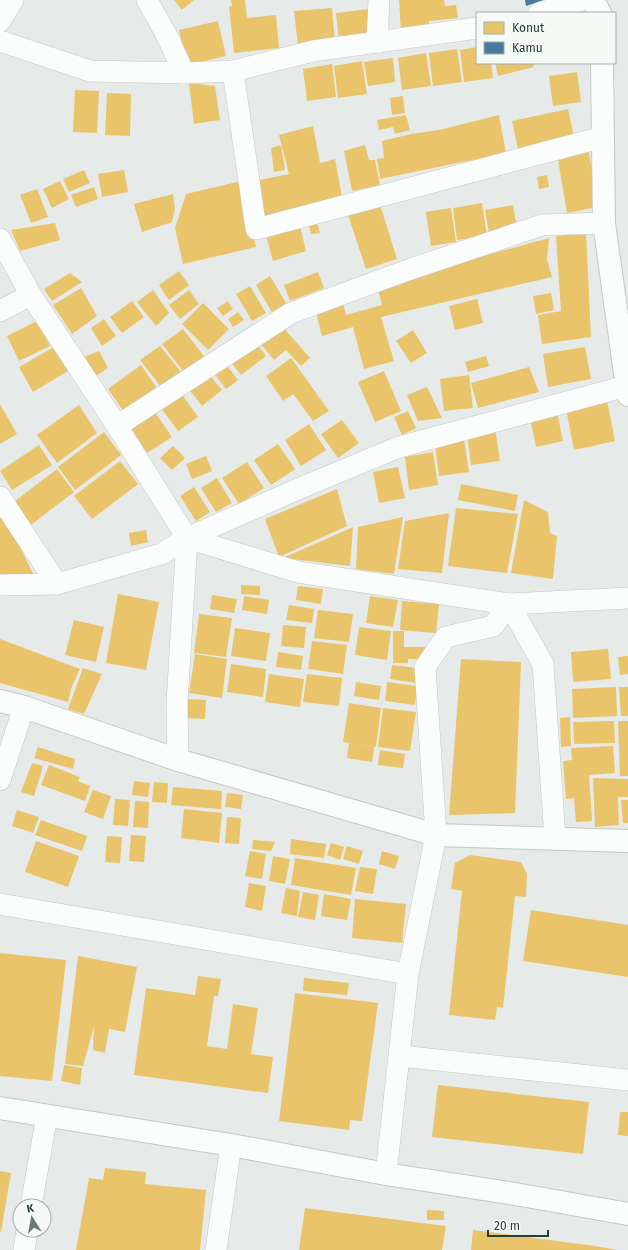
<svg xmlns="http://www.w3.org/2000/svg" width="628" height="1250" font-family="'Fira Sans',sans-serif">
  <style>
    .homes { fill: #e9c46a }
    .public { fill: #457b9d }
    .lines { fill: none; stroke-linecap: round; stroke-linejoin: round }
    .minor-casing { stroke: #c3c8c6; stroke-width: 22 }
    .tertiary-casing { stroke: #c3c8c6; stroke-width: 24 }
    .minor { stroke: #fbfcfc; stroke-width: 21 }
    .tertiary { stroke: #fbfcfc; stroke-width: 22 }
  </style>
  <rect width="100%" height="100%" fill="#e6ebe9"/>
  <g class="homes">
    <polygon points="174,0 194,0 182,10"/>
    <polygon points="231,0 245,0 247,18 276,15 279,48 234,53 229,6 232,6"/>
    <polygon points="399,0 444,0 445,6 456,5 458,18 429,21 429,29 401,32"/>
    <polygon points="332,8 335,43 298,46 294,11"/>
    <polygon points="369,9 373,36 339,40 336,13"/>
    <polygon points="218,21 226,56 187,65 179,30"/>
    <polygon points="477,47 477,63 491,63 493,78 464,82 460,50"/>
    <polygon points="457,49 462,82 433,86 429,53"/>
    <polygon points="426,53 431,86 402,90 398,58"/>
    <polygon points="393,58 395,82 368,86 364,62"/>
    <polygon points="362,61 367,94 338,98 334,66"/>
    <polygon points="495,63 533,63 534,67 498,76"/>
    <polygon points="332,64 336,97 307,101 303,69"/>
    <polygon points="577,72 581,102 553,106 549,76"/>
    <polygon points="189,83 215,86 220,120 194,124"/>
    <polygon points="75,90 99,91 97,133 73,132"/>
    <polygon points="107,93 131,94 130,136 105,135"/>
    <polygon points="403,96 405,113 392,115 390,98"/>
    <polygon points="568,109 575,142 519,154 512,121"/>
    <polygon points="406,115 410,130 395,134 393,127 379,130 377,120"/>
    <polygon points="499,115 506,153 380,179 377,159 384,158 382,141 411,134 439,130"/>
    <polygon points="313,126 320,163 335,159 342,197 264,218 255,181 289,174 279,135"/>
    <polygon points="281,145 285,170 274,172 271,148"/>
    <polygon points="365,145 369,160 375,160 380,185 352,191 344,151"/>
    <polygon points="588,148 598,207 567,213 557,154"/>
    <polygon points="84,170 90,183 69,192 63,179"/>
    <polygon points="124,170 128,192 102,197 98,174"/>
    <polygon points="547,175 549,187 539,189 537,177"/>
    <polygon points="60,181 69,199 52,208 43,189"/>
    <polygon points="241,181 256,247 183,264 175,228 186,194"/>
    <polygon points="94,187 98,199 76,207 71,195"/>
    <polygon points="37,189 48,217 31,223 20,195"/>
    <polygon points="173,194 175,209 172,222 142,232 134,204"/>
    <polygon points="378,198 397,259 366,269 346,209"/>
    <polygon points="482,203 487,236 457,240 453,208"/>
    <polygon points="513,205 517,228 489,233 485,210"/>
    <polygon points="451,208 456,242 431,246 426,212"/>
    <polygon points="316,219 320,233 311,234 308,221"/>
    <polygon points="299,222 306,251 273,261 265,232"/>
    <polygon points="55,223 60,240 20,251 11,230"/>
    <polygon points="586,233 591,337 542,344 538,315 561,311 556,236"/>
    <polygon points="549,238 547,259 552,277 381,317 394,361 364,369 353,327 322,336 315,309 343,302 346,315 382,305 377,285"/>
    <polygon points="179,271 189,285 169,300 159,285"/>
    <polygon points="318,272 324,288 290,301 284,285"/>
    <polygon points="70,273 82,282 52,301 44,289"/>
    <polygon points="270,276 286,303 272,312 256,285"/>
    <polygon points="250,286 266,313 252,321 236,294"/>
    <polygon points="81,288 97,316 72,334 53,305"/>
    <polygon points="153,290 169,313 156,326 137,302"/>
    <polygon points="189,290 199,304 180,319 169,305"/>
    <polygon points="551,293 554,310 536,314 533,296"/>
    <polygon points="477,299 483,323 455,330 449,306"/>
    <polygon points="132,301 144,317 122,333 110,317"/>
    <polygon points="228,301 233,309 223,316 217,308"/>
    <polygon points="203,303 229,329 208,350 182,324"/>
    <polygon points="238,312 244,320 233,327 228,319"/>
    <polygon points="104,319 116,336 102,346 91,328"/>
    <polygon points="37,321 50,346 19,361 7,336"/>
    <polygon points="281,325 310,358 301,366 286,350 274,360 260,343"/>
    <polygon points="183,329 204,356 183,371 162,344"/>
    <polygon points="413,330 427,353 411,363 396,341"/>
    <polygon points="255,341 266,356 241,375 230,361"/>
    <polygon points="160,346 181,372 161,387 140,360"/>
    <polygon points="54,347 68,371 33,392 19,367"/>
    <polygon points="585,347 591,379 548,387 543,354"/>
    <polygon points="99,351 108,368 96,376 84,357"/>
    <polygon points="486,356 489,366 468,372 465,362"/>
    <polygon points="291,358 329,411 313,421 293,394 283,401 266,376"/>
    <polygon points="224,362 238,380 226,389 212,371"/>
    <polygon points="141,365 157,388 124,412 108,389"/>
    <polygon points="529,367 539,392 478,408 471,383"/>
    <polygon points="384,371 401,411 375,422 358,382"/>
    <polygon points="207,372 222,390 202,406 188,388"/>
    <polygon points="469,375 473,408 444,411 440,379"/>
    <polygon points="427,387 442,418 418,421 407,395"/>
    <polygon points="181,393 198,417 178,431 161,408"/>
    <polygon points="607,400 615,441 574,450 566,409"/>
    <polygon points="0,404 17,434 0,444"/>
    <polygon points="79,405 97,433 57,463 37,435"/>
    <polygon points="408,411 416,428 402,435 394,417"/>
    <polygon points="155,412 172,437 147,453 131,428"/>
    <polygon points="557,412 563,441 536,447 530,418"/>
    <polygon points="342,420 359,443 338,458 321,434"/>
    <polygon points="309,424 326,450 301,466 285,440"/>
    <polygon points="495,428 500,461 471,465 467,433"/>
    <polygon points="104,432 121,455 75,490 58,467"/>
    <polygon points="464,439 469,472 439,476 435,444"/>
    <polygon points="278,444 295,469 271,485 254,460"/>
    <polygon points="39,445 52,465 12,490 0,471"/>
    <polygon points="173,446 185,458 172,470 160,458"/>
    <polygon points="433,452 438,485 409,490 405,457"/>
    <polygon points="206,456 212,471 192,479 186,464"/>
    <polygon points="120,461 138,484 92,519 74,496"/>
    <polygon points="247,462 264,488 239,504 222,478"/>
    <polygon points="398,467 405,498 379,503 373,472"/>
    <polygon points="57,469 74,492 28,527 11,504"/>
    <polygon points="217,478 232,503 216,512 201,488"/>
    <polygon points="461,484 518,495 515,511 458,500"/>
    <polygon points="194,487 210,512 196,521 180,496"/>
    <polygon points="337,489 347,526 279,557 265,519"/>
    <polygon points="524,500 548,512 550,533 557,536 553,579 511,573"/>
    <polygon points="456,508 518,514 507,573 448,566"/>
    <polygon points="449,513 442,573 398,569 405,521"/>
    <polygon points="5,516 37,582 0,581 0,518"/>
    <polygon points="403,517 394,574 356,569 358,527"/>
    <polygon points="353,527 350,566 283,558"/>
    <polygon points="146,530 148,542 131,546 129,533"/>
    <polygon points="241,585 260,586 260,595 241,594"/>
    <polygon points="298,586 323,589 321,604 296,600"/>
    <polygon points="118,594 159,602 146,670 106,663"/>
    <polygon points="212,595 237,599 234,613 210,609"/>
    <polygon points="244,596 269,600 267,614 242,610"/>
    <polygon points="370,596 398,600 393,627 366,623"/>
    <polygon points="402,601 439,604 436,633 400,630"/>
    <polygon points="289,605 314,609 312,623 286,620"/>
    <polygon points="318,610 353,614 349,642 314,638"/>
    <polygon points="199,614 232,618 226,657 194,653"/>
    <polygon points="74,620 104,627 96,662 65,655"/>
    <polygon points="283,625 306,627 304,648 281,646"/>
    <polygon points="359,627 391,631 387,660 355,655"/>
    <polygon points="235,628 270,633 266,661 231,656"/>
    <polygon points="393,631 404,631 404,647 426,647 426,659 408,659 408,663 393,663"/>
    <polygon points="0,639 80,669 72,686 68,702 0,683"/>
    <polygon points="312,641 347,645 343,674 308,669"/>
    <polygon points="608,649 611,679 573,682 571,652"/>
    <polygon points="278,652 303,656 301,670 276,667"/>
    <polygon points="195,654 227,659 222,698 189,693"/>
    <polygon points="628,656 628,674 620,675 618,657"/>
    <polygon points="461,659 521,662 515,813 449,815"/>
    <polygon points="231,664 266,669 263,697 227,692"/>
    <polygon points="392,665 417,668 415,683 390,679"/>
    <polygon points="83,668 102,674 84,714 68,709"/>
    <polygon points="269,674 304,679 300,707 265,702"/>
    <polygon points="307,674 342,678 339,706 303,702"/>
    <polygon points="356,682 381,686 379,700 354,696"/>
    <polygon points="387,682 417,686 415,705 385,701"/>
    <polygon points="616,687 617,716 573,718 572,689"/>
    <polygon points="619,687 628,687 628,716 621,716"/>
    <polygon points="186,699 206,700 205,719 185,718"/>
    <polygon points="349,703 381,708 376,747 353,744 374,747 372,762 347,758 349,743 343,742"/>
    <polygon points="383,708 416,712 410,751 378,747"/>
    <polygon points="570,717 571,746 561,747 560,718"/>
    <polygon points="614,721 615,743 574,744 573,722"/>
    <polygon points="618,721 628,721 628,776 620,776"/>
    <polygon points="613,746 615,773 589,775 592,821 576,822 574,798 566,799 563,761 572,760 571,748"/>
    <polygon points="38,747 75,759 73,769 34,758"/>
    <polygon points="380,750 405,754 403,768 378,765"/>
    <polygon points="32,763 43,766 34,796 21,792"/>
    <polygon points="49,765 80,777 78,781 90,786 85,801 41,785"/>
    <polygon points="593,778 628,779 628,797 618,797 619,825 595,827"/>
    <polygon points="134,781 150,783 148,797 132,795"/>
    <polygon points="154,782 168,783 167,803 152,802"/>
    <polygon points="173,787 222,791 221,809 171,805"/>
    <polygon points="93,790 111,796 103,819 84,812"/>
    <polygon points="227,793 243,795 241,809 225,807"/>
    <polygon points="115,799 130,800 128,826 113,825"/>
    <polygon points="621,800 628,800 628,823 623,823"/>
    <polygon points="135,801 149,802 148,828 133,827"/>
    <polygon points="184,809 222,813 219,843 181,838"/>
    <polygon points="17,810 39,817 33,833 12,826"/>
    <polygon points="227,817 241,818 239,844 225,843"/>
    <polygon points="41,820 87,836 82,851 35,835"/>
    <polygon points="131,835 146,836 144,862 129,861"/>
    <polygon points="107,836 122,837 120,863 105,862"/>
    <polygon points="291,839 326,844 324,858 290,854"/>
    <polygon points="253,840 275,842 271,851 252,849"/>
    <polygon points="36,841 79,856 68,887 25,872"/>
    <polygon points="331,843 344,847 340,860 327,855"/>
    <polygon points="347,846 363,851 359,864 343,859"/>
    <polygon points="250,851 266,854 262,879 245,876"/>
    <polygon points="382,851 399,856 395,869 379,864"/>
    <polygon points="470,855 521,862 527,874 526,897 515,896 503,1008 497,1007 495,1020 449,1015 462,891 451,889 455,863"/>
    <polygon points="273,856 290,859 285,884 269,881"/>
    <polygon points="295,858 356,868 351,895 291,885"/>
    <polygon points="360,867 377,869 373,894 355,891"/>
    <polygon points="249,883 266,886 262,911 245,907"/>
    <polygon points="286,888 300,891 297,916 281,913"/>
    <polygon points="303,892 319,895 315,920 298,917"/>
    <polygon points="324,894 351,899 347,920 321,916"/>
    <polygon points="355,899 406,904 402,943 352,938"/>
    <polygon points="531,910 628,925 628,977 523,961"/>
    <polygon points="0,953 66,960 52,1081 0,1076"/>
    <polygon points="78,956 137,967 125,1032 109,1029 105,1053 93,1050 94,1026 83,1066 65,1064"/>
    <polygon points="198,976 221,979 218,996 214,996 207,1046 227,1049 233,1004 258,1008 251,1054 273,1057 268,1093 134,1075 146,988 195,995"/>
    <polygon points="304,978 349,983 347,995 303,991"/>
    <polygon points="295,993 378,1003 362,1121 350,1120 349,1130 279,1121"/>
    <polygon points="64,1065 82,1068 80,1085 61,1081"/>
    <polygon points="438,1085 589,1102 583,1154 432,1137"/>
    <polygon points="620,1112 628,1112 628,1136 618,1135"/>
    <polygon points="105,1168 146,1172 145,1184 206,1190 200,1250 76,1250 89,1178 103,1180"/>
    <polygon points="0,1171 11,1173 1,1232 0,1231"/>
    <polygon points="305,1208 446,1226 442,1250 299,1250"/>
    <polygon points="427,1210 444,1211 444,1220 427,1220"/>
    <polygon points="473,1230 595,1246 617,1250 471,1250"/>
  </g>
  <polygon class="public" points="525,0 544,0 526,6"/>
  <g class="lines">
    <defs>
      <g id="minor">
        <polyline points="147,0 167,36 184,73"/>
        <polyline points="539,13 583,0"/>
        <polyline points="0,21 13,0"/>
        <polyline points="0,41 90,71 184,73 233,71 313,51 477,28"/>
        <polyline points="377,43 379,0"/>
        <polyline points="233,71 256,229 603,137"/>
        <polyline points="0,239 31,295"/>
        <polyline points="0,311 31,295 117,426 187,538 177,703 178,760"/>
        <polyline points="117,426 291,313 408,270 542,225 604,223"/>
        <polyline points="0,497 57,584"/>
        <polyline points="187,538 298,489 399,447 627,386"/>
        <polyline points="0,585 57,584 161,554 187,538 298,572 509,604 493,626 446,637 425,667 436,835 408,974 386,1174"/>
        <polyline points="0,780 24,707"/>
        <polyline points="555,838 543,664 509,604 628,598"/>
        <polyline points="0,904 408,974"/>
        <polyline points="400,1056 628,1080"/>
        <polyline points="31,1206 47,1115"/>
        <polyline points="24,1250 27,1230"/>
        <polyline points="216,1250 231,1145"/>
      </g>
      <g id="tertiary">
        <polyline points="593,0 600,13"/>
        <polyline points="602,63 604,223 628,395"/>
        <polyline points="0,701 24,707 178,760 436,835 628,841"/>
        <polyline points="0,1108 231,1145 386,1174 515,1194 628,1214"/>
      </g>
    </defs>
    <use href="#minor" class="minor-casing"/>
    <use href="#tertiary" class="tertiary-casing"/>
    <use href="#minor" class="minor"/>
    <use href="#tertiary" class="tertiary"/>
  </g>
  <rect x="476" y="12" width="140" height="52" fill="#f5faf7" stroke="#a1afaa"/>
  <rect x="484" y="22" width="20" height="12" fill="#e9c46a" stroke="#a1afaa"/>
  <text x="512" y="32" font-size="12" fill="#243f36">Konut</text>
  <rect x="484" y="42" width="20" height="12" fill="#457b9d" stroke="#a1afaa"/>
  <text x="512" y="52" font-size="12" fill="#243f36">Kamu</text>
  <g transform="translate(32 1218) rotate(349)"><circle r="19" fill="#f5faf7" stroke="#a1afaa"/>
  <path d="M0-3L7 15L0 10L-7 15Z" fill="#687b75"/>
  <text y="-6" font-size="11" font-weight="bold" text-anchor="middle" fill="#243f36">K</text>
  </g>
  <path d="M488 1230v6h60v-6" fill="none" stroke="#243f36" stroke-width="2"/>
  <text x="494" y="1230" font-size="12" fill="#243f36" stroke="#f5faf7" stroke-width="3" paint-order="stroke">20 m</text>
</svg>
